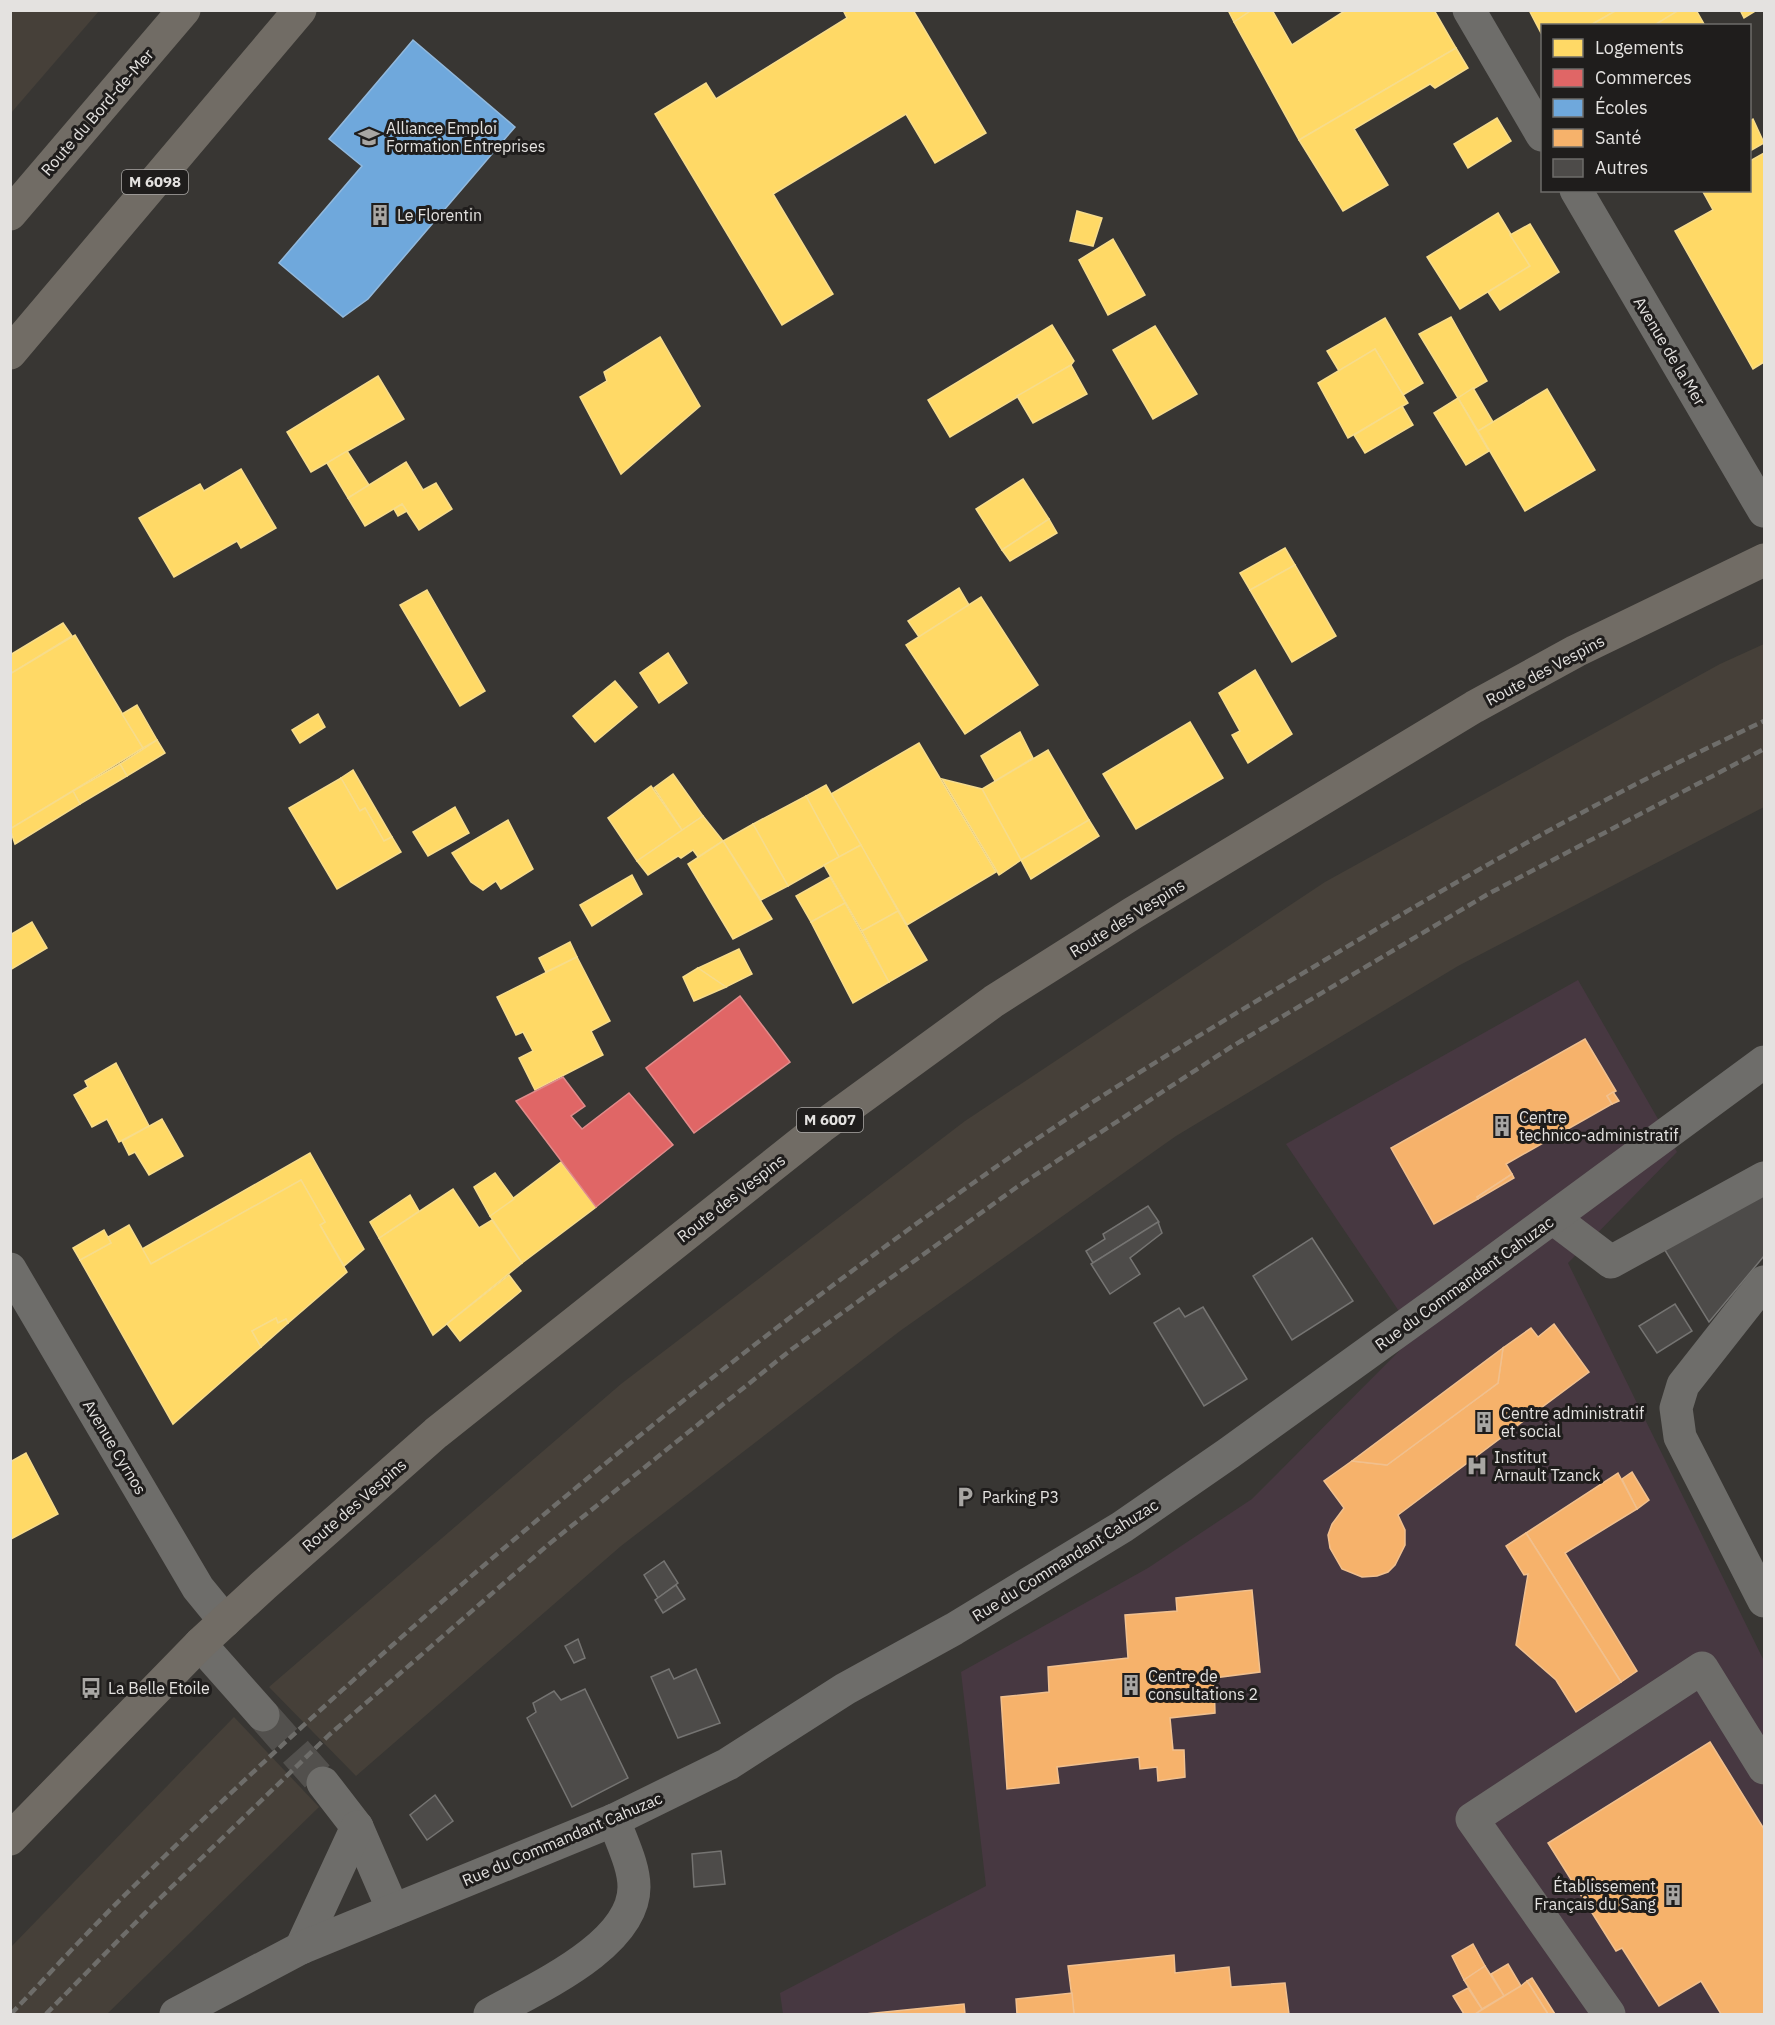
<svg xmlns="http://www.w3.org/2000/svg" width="1775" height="2025" font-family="'IBM Plex Sans',sans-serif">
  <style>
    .built { fill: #464039 }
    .medical { fill: #473841 }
    .homes { fill: #ffd966; stroke: #f7dc8b; stroke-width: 1.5 }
    .shops { fill: #e06666; stroke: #e18b8b; stroke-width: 1.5 }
    .schools { fill: #6fa8dc; stroke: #92b9dd; stroke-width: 1.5 }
    .health { fill: #f6b26b; stroke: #f1c08e; stroke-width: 1.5 }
    .building { fill: #4d4b49; stroke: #757472; stroke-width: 1.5 }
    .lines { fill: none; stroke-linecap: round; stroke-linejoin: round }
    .minor-tunnel { stroke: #52504d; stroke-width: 33; stroke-dasharray: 33 16; stroke-linecap: butt }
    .minor { stroke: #6e6d6a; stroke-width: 33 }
    .major { stroke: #716c65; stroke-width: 33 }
    .rail { stroke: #6e6d6a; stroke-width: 4.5; stroke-dasharray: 9 4.5; stroke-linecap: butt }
    .labels { text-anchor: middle; stroke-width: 6; stroke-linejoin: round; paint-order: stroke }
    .shield { fill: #1f1d1c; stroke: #a9a7a5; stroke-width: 1.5 }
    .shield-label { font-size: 15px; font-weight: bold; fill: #e4e2e0 }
    .street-label { font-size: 16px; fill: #e4e2e0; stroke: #1f1d1c }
    .poi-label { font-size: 16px; fill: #e4e2e0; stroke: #1f1d1c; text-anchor: start }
  </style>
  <rect width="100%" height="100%" fill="#383633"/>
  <g class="built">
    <polygon points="11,10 99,11 11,113 10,11"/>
    <polygon points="1764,644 1764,807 1458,966 1176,1136 900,1331 621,1546 356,1776 269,1687 621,1384 965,1121 1325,882 1720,664"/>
    <polygon points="234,1717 319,1807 107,2014 11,2014 11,1947"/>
  </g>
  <polygon class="medical" points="1578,980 1677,1152 1568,1263 1764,1661 1764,2014 783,2014 780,1993 986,1886 961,1672 1148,1568 1252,1499 1415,1335 1286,1144"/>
  <g class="homes">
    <polygon points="843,10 913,10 986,133 935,163 906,114 773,194 833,294 782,325 655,114 706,83 716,99 847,18"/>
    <polygon points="1228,10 1252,10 1234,22"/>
    <polygon points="1252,10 1272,10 1292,45 1346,10 1434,10 1456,48 1299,140 1234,22"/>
    <polygon points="1529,10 1617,10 1589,26 1542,26 1542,35"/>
    <polygon points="1617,10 1679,10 1654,26 1589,26"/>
    <polygon points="1679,10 1696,10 1704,24 1656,24"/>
    <polygon points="1740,10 1757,10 1744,18"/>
    <polygon points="1456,48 1468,68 1435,88 1430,84 1354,129 1388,185 1343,211 1299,140"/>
    <polygon points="1497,118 1511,141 1468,168 1454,144"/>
    <polygon points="1753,119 1764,143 1750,151 1750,121"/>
    <polygon points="1764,153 1764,362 1753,369 1675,231 1713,210 1702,190 1750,190 1750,161"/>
    <polygon points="1077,211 1102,218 1093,246 1070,241"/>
    <polygon points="1498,213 1530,266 1460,309 1427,257"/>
    <polygon points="1530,224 1559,272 1500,310 1488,292 1530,266 1510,235"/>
    <polygon points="1113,239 1145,295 1108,315 1079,260"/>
    <polygon points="1451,317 1487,381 1458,398 1419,334"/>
    <polygon points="1385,318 1423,383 1403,395 1375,349 1339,371 1327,351"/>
    <polygon points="1052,325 1074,361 1071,365 950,437 928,400"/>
    <polygon points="1155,326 1197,394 1153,419 1113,350"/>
    <polygon points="660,337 700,406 621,474 580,397 607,381 604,372"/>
    <polygon points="1375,349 1408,403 1348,438 1318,383"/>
    <polygon points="1071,365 1087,394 1033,423 1017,396"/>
    <polygon points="378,376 404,419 311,472 287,432"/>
    <polygon points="1473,388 1493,422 1478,431 1458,398"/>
    <polygon points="1547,389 1595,470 1525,511 1478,431"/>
    <polygon points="1458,398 1489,451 1466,465 1434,413"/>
    <polygon points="1402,406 1413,425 1365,453 1354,435"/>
    <polygon points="347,451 369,485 348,498 327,463"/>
    <polygon points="406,462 423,490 436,483 452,509 419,530 402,504 365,526 348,498"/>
    <polygon points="241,469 276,528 241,548 237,541 174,577 139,518 200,484 204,491"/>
    <polygon points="1023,479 1049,519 1002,550 976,509"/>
    <polygon points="402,504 407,511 398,516 394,509"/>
    <polygon points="1049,519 1057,533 1010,561 1002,550"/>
    <polygon points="1285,548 1295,565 1250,590 1240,573"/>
    <polygon points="1295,565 1336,636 1292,662 1250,590"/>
    <polygon points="959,588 969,605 919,637 908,621"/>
    <polygon points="427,590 485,691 460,706 400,605"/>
    <polygon points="981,597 1038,685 965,734 906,645"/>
    <polygon points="63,623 72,636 10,674 10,655"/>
    <polygon points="75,635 143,748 10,829 10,674"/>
    <polygon points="668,653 687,683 659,703 640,673"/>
    <polygon points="1255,670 1292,734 1248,763 1232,735 1240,731 1219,693"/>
    <polygon points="615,681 637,707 595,742 573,716"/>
    <polygon points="137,705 157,740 143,748 122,714"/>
    <polygon points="318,714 325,727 300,743 292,730"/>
    <polygon points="1190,722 1223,778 1136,829 1103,774"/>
    <polygon points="1020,732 1033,758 995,781 981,756"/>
    <polygon points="157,740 165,753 127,776 120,764"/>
    <polygon points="919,743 996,872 907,925 831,794"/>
    <polygon points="1048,750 1089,820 1021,860 982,789"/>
    <polygon points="120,764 127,776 80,804 73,791"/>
    <polygon points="353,770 392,837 384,841 365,808 360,811 341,778"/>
    <polygon points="673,774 703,816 682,830 654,788"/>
    <polygon points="341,778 360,811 365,808 384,841 392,837 401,852 337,889 289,808"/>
    <polygon points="942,779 982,789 1021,860 999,875"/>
    <polygon points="826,785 861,845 839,857 806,796"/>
    <polygon points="651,786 682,830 637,861 608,818"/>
    <polygon points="73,791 80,804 15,844 10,829"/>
    <polygon points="806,796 839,857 788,886 753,824"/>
    <polygon points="455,807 469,833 428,856 413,832"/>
    <polygon points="703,816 723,841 698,857 693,850 681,858 678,856 648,875 637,861"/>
    <polygon points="508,820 533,869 501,889 496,881 483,890 471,882 452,853"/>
    <polygon points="1089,820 1099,836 1031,879 1021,860"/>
    <polygon points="753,824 788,886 761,900 723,841"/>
    <polygon points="723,841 772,919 733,939 688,864"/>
    <polygon points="861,845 898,911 862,931 824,865"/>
    <polygon points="632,875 642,894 592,926 580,905"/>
    <polygon points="830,877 845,903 811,922 796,896"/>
    <polygon points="845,903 889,982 853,1003 811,922"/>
    <polygon points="898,911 927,960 889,982 862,931"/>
    <polygon points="32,922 47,948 10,970 10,935"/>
    <polygon points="570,942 577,957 546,972 539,958"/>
    <polygon points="739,949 752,974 726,987 698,968"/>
    <polygon points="577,957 610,1021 591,1031 603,1055 535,1090 519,1058 533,1051 523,1032 516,1035 497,997"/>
    <polygon points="698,968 726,987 694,1001 683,977"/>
    <polygon points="116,1063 149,1126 119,1142 107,1119 92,1127 74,1095 88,1087 85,1081"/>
    <polygon points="162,1119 183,1156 149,1175 135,1152 129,1155 122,1141"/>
    <polygon points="310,1153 364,1249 344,1266 320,1225 325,1222 301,1180 151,1264 142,1249"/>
    <polygon points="561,1162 596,1207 522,1263 490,1216"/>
    <polygon points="495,1173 514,1199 490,1216 474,1187"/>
    <polygon points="301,1180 325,1222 320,1225 347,1272 288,1323 286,1319 278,1323 276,1318 252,1331 261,1347 173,1424 80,1260 111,1243 108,1237 129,1225 151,1264"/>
    <polygon points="453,1189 479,1228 492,1220 522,1263 433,1335 379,1238"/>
    <polygon points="410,1195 419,1211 379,1238 370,1222"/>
    <polygon points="104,1230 111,1243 80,1260 73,1248"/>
    <polygon points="509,1275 521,1291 460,1341 447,1324"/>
    <polygon points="276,1318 278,1323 286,1319 288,1323 261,1347 252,1331"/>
    <polygon points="26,1453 58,1514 11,1539 10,1462"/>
  </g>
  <g class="shops">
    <polygon points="740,996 790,1062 694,1133 646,1068"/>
    <polygon points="563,1077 585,1106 571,1116 582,1129 629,1093 673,1145 596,1207 516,1101"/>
  </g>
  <polygon class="schools" points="413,40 515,127 368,299 343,317 279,263 362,166 329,139"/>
  <g class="health">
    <polygon points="1585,1039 1616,1091 1607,1096 1612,1104 1506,1164 1512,1174 1477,1197 1478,1199 1434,1224 1391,1148"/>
    <polygon points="1613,1092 1619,1101 1612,1104 1607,1096"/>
    <polygon points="1512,1174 1514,1178 1478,1199 1477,1197"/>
    <polygon points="1554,1324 1589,1372 1398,1515 1405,1530 1405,1545 1395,1565 1388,1572 1377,1576 1362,1577 1342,1569 1330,1548 1328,1535 1332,1524 1344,1508 1324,1481 1352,1461 1387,1465 1498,1383 1503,1348 1531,1328 1538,1337"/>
    <polygon points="1503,1348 1498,1383 1387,1465 1352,1461"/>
    <polygon points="1632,1472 1649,1500 1637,1509 1622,1479"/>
    <polygon points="1618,1473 1637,1509 1565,1553 1637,1671 1621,1682 1526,1533"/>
    <polygon points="1526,1533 1621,1682 1576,1712 1556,1680 1516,1645 1528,1574 1524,1575 1506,1546"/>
    <polygon points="1252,1590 1260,1672 1214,1678 1215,1713 1170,1718 1173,1750 1184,1750 1185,1777 1158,1781 1157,1767 1140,1769 1139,1757 1057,1767 1059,1783 1007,1789 1001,1697 1049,1692 1048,1667 1128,1658 1125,1615 1177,1611 1176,1598"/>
    <polygon points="1710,1742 1764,1829 1764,2014 1721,2014 1701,1981 1659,2006 1622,1948 1616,1951 1548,1843"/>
    <polygon points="1473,1944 1485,1966 1464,1980 1452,1956"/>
    <polygon points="1174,1955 1175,1973 1229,1967 1231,1987 1285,1983 1289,2014 1074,2014 1068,1966"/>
    <polygon points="1508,1964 1521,1986 1504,1996 1491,1974"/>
    <polygon points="1485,1966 1504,1996 1482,2009 1464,1980"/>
    <polygon points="1532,1978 1555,2014 1548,2014 1527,1981"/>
    <polygon points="1527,1981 1548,2014 1475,2014 1521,1986"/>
    <polygon points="1468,1988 1482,2009 1475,2014 1464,2014 1453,1996"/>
    <polygon points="1072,1993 1074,2014 1017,2014 1016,1999"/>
    <polygon points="964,2004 965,2014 865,2014"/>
  </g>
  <g class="building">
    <polygon points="1764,1190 1764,1256 1709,1322 1663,1247"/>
    <polygon points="1148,1206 1159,1222 1093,1263 1086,1251 1105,1239 1103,1234"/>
    <polygon points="1158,1222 1162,1233 1130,1258 1140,1274 1110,1294 1091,1264"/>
    <polygon points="1312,1238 1353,1301 1292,1340 1253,1276"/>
    <polygon points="1675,1304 1692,1331 1657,1353 1639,1326"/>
    <polygon points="1203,1307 1247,1379 1204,1406 1154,1323 1179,1308 1185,1317"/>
    <polygon points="664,1561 678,1583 658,1598 644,1575"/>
    <polygon points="676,1585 685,1599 663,1613 655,1600"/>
    <polygon points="578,1639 585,1658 574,1663 565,1646"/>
    <polygon points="669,1669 674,1679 696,1669 720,1723 678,1738 651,1677"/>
    <polygon points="585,1689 628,1778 572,1807 527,1718 536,1712 533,1703 554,1691 561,1700"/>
    <polygon points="435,1795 453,1821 427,1840 410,1815"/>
    <polygon points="721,1851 725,1884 694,1887 692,1854"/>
  </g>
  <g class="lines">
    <polyline class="minor-tunnel" points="263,1715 323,1783"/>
    <g class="minor">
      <polyline points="1469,10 1542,135"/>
      <polyline points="1576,190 1764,511"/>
      <polyline points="1553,1218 1611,1262 1764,1178"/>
      <polyline points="10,1269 198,1588 225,1621"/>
      <polyline points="1764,1282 1683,1385 1676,1408 1680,1437 1764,1601"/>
      <polyline points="200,1644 263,1715"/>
      <polyline points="323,1783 357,1827 393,1910"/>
      <polyline points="301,1948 357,1827"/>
      <polyline points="176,2014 301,1948 614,1820 728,1764 845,1689 954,1629 1122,1527 1229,1453 1441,1300 1764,1062"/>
      <path d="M490,2014C534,1989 634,1946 634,1887C634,1865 621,1841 614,1820"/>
      <polyline points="1609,2014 1472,1819 1702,1668 1764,1768"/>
    </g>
    <g class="major">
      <polyline points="10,214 184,10"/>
      <polyline points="10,353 300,10"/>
      <polyline points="10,1839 200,1644 264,1585 436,1433 821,1127 994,1001 1133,913 1474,707 1576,651 1764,560"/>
    </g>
    <g class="rail">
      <path d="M11,2014C51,1972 91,1928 133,1887C403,1623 693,1379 1003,1162C1105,1091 1213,1027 1320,963C1464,876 1612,792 1764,721"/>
      <polyline points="46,2014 152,1906 329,1735 549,1544 792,1349 1017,1187 1231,1047 1488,894 1764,749"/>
    </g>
  </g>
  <defs>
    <symbol id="university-bare" viewBox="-9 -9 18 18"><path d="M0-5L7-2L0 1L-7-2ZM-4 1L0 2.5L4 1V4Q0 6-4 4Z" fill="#a8a6a3" stroke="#1f1d1c" stroke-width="2.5" paint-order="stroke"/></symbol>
    <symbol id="building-bare" viewBox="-9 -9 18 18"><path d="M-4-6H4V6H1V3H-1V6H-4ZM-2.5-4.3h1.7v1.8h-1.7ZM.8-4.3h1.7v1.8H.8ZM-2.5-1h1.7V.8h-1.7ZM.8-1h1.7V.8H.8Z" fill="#a8a6a3" stroke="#1f1d1c" stroke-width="2.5" paint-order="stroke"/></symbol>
    <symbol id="hospital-bare" viewBox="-9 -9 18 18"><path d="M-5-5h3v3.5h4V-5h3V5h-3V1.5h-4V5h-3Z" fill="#a8a6a3" stroke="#1f1d1c" stroke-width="2.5" paint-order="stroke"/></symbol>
    <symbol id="parking-bare" viewBox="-9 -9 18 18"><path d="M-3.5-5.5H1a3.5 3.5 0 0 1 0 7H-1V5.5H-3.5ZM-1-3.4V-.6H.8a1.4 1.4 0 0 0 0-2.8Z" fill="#a8a6a3" stroke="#1f1d1c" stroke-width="2.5" paint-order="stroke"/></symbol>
    <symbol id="bus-bare" viewBox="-9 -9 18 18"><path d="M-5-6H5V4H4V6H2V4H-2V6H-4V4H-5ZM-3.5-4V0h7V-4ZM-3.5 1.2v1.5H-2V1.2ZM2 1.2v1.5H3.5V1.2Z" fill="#a8a6a3" stroke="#1f1d1c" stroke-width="2.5" paint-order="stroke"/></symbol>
  </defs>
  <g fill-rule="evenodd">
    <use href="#university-bare" x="354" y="122" width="30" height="30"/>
    <use href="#building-bare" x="365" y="200" width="30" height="30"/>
    <use href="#building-bare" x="1487" y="1111" width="30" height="30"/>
    <use href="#building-bare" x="1469" y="1407" width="30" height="30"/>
    <use href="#hospital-bare" x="1462" y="1451" width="30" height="30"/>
    <use href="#parking-bare" x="950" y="1482" width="30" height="30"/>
    <use href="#building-bare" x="1116" y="1670" width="30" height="30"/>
    <use href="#bus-bare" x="76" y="1673" width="30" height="30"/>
    <use href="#building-bare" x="1658" y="1880" width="30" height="30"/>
  </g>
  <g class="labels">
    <g class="shield">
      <rect x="122" y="170" width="66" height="24" rx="4.5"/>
      <rect x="797" y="1108" width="66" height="24" rx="4.5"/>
    </g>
    <g class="shield-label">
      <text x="155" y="187">M 6098</text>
      <text x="830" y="1125">M 6007</text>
    </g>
    <g class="street-label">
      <text transform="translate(97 112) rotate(-49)" y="6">Route du Bord-de-Mer</text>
      <text transform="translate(1670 351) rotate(59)" y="6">Avenue de la Mer</text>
      <text transform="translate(1545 670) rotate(-28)" y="6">Route des Vespins</text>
      <text transform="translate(1127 918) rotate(-32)" y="6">Route des Vespins</text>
      <text transform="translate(731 1198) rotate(-38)" y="6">Route des Vespins</text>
      <text transform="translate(1464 1283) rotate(-36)" y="6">Rue du Commandant Cahuzac</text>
      <text transform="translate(115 1447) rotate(59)" y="6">Avenue Cyrnos</text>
      <text transform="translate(354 1505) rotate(-41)" y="6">Route des Vespins</text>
      <text transform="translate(1065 1560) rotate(-32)" y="6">Rue du Commandant Cahuzac</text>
      <text transform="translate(562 1839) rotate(-23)" y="6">Rue du Commandant Cahuzac</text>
    </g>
    <g class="poi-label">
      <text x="386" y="134">Alliance Emploi<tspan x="386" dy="18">Formation Entreprises</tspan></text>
      <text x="397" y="221">Le Florentin</text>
      <text x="1519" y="1123">Centre<tspan x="1519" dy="18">technico-administratif</tspan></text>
      <text x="1501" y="1419">Centre administratif<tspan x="1501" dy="18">et social</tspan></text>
      <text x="1494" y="1463">Institut<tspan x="1494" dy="18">Arnault Tzanck</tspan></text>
      <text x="982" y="1503">Parking P3</text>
      <text x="1148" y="1682">Centre de<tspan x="1148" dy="18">consultations 2</tspan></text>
      <text x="108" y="1694">La Belle Etoile</text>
      <text x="1656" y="1892" text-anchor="end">Établissement<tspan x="1656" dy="18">Français du Sang</tspan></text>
    </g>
  </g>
  <rect width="1775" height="2025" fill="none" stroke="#e4e2e0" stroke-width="24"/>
  <rect x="1541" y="24" width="210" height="168" fill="#1f1d1c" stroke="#6e6c6a" stroke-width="1.5"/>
  <rect x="1553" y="39" width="30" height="18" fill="#ffd966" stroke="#6e6c6a" stroke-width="1.5"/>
  <text x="1595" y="54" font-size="18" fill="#e4e2e0">Logements</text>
  <rect x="1553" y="69" width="30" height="18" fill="#e06666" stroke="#6e6c6a" stroke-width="1.5"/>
  <text x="1595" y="84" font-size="18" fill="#e4e2e0">Commerces</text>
  <rect x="1553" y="99" width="30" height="18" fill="#6fa8dc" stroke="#6e6c6a" stroke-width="1.5"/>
  <text x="1595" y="114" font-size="18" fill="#e4e2e0">Écoles</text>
  <rect x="1553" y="129" width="30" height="18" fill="#f6b26b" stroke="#6e6c6a" stroke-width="1.5"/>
  <text x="1595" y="144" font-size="18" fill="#e4e2e0">Santé</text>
  <rect x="1553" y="159" width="30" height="18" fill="#4d4b49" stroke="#6e6c6a" stroke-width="1.5"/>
  <text x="1595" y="174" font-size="18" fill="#e4e2e0">Autres</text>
</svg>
